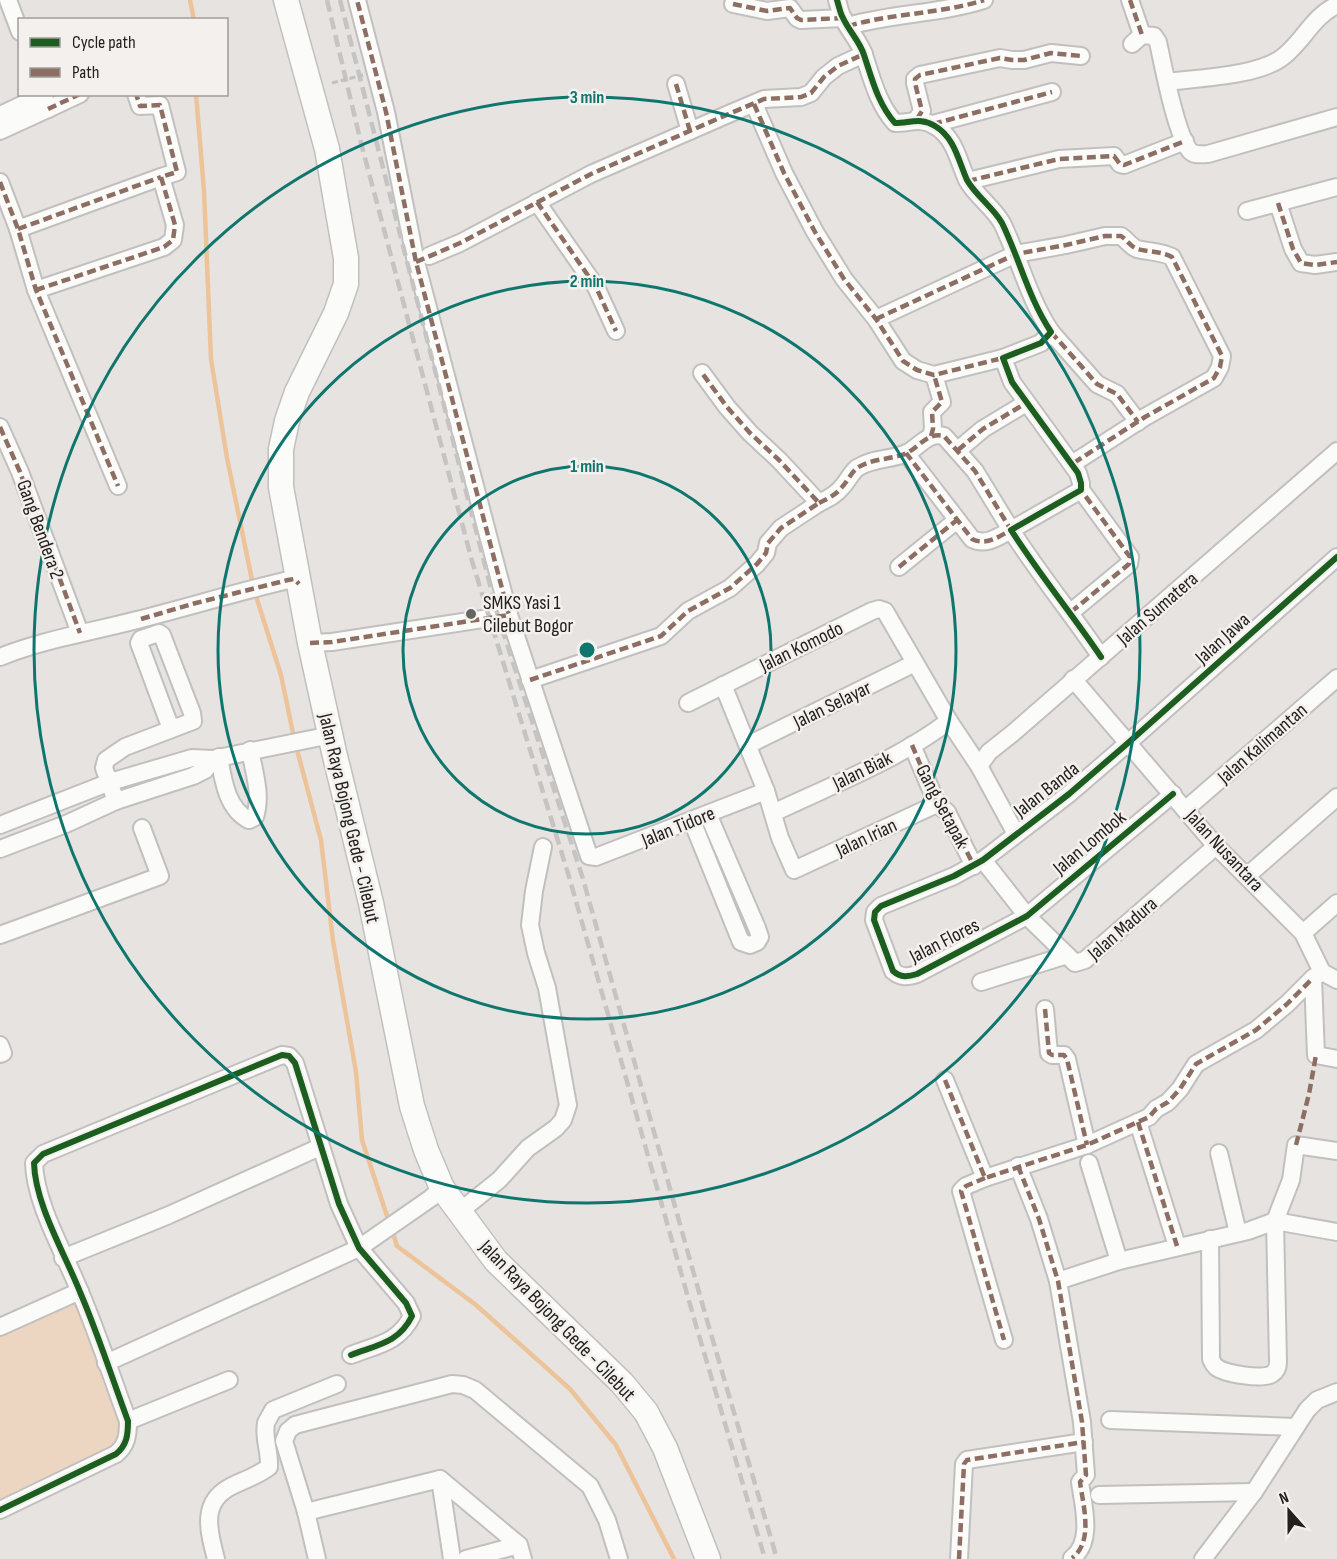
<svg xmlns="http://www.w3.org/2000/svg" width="1337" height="1559" font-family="'Sofia Sans Condensed',sans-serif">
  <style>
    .green { fill: #edd6c1 }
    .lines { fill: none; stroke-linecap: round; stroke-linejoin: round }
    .stream { stroke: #edc399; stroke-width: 4.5 }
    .street-casing { stroke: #c2c0bf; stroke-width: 20 }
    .secondary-casing { stroke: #c2c0bf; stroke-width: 27 }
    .street { stroke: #fbfbfa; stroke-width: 16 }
    .secondary { stroke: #fbfbfa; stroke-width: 24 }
    .rail { stroke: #c5c4c3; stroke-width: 4.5; stroke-dasharray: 12 6; stroke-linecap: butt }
    .path-bridge { stroke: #c1c1c0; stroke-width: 3; stroke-dasharray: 6 3; stroke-linecap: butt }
    .quiet { stroke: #8d6e63; stroke-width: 4.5; stroke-dasharray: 9 4.5; stroke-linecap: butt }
    .cycleway-casing { stroke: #f4f0ed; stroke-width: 10 }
    .cycleway { stroke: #1b5e20; stroke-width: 6 }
    .ring { fill: none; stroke: #0f766e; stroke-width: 3 }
    .poi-dot { fill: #676564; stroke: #f4f0ed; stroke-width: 2 }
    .labels { text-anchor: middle; stroke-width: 5; stroke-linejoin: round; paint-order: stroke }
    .street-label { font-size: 20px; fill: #222120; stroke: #f4f0ed }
    .poi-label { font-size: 20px; fill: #222120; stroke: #f4f0ed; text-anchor: start }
    .centre { fill: #0f766e; stroke: #f4f0ed; stroke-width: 3 }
    .ring-label { font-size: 18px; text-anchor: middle; font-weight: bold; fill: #0f766e; stroke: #f4f0ed; stroke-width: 5; stroke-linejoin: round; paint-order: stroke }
  </style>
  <rect width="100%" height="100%" fill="#e6e3e1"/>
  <polygon class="green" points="80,1291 126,1442 0,1510 0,1327"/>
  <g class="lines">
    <g class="stream">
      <polyline points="190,0 194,20"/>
      <polyline points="196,94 204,191 211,359 227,458 253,585"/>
      <polyline points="255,593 281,675 294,738"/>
      <polyline points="296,746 321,840 333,941 356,1072 362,1140 389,1222"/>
      <polyline points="392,1230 397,1246 476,1305 570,1389 616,1445 674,1559"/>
    </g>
    <defs>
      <g id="street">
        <polyline points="8,0 20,32"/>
        <path d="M837,0C839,6 840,13 843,18C849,31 860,42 864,55C872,79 878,104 895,123C910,123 921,117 935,126C955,138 958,160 967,180C976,196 993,207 1002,223C1020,260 1028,297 1051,332L1041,343L1003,358L1012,382L1078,473L1081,483V490L1011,530C1039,574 1072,614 1101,657"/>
        <polyline points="1130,0 1142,35"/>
        <polyline points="733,4 767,11 790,8 797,18 801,20 843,18"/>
        <path d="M848,26C893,13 940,14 984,0"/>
        <path d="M1132,44L1142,35L1154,36L1158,42C1163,65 1176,135 1190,151C1195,156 1201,154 1208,154L1337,117"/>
        <path d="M1167,82C1198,78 1261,76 1284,56C1304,40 1313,16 1337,5"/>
        <polyline points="676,84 690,131"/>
        <polyline points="754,104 784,173 815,232 844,279 876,319 903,361 917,370 934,375 1003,358"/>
        <polyline points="48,109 80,94"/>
        <polyline points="0,115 45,94"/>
        <polyline points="917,119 922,111 915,83 915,79 920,75 1000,58 1012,60 1024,60 1051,53 1081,56"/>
        <polyline points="933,124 1052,92"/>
        <polyline points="0,131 48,109 43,94"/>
        <polyline points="968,181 1059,159 1114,156 1120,164 1124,165 1185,141"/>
        <polyline points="0,182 18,229 36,290 118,486"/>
        <polyline points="537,202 596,287 616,331"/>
        <polyline points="1278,203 1293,249 1301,263 1315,265 1337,262"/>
        <polyline points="1247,211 1337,187"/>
        <polyline points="18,229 161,177"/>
        <polyline points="429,256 460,243 591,174 731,113 764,99 801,97 811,93 824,77 838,66 864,54"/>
        <polyline points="36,290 164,247 173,240 175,225 161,177 177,172 160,105 140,106 136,94"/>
        <path d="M876,319L1016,254L1066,245L1105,236H1121C1127,240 1130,246 1137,249C1149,252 1160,251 1172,257L1222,356L1220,367L1214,378L1145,417L1072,464"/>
        <polyline points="1051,332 1097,384 1117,394 1138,422"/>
        <polyline points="0,427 20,472 80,633"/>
        <polyline points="931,436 933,429 932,412 942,402 934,375"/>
        <polyline points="958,450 983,429 1026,403"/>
        <path d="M819,503C827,499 836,495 842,487C847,482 851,473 857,468C872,458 891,460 907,453C920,446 928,432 944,436L975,471L1011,530C998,537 986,546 972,539L906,453"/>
        <polyline points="899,567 957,520"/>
        <polyline points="1071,612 1129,564 1130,557 1081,490"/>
        <polyline points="509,615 589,856 596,857 766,791"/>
        <polyline points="310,643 332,642 509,615 416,262 386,112 357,0"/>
        <path d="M0,657C45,639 91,632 137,620C189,607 240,591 293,579L299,584"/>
        <polyline points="1073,679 1216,846 1303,933 1322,972"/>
        <polyline points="530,680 661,636 688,611 730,588 757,564 766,553 768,543 781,528 819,503 779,460 750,433 727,407 702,373"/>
        <polyline points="723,685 766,791 780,838 794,870 937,804"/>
        <polyline points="688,703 872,611 879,609 885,611 949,721 979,766 1016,834"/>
        <polyline points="748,745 915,663"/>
        <polyline points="912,745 937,804 947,812 974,866"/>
        <path d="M219,757C223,780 227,809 249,820L255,817C262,795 254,772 250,750"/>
        <polyline points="979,766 989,752 1013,733 1337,451"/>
        <path d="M1173,794L1027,916L917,974C908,977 901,978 893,971L874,920L875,912L881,906L954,876L983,860L1069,794L1128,743L1337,557"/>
        <polyline points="116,801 104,768 106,760 125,747 193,721 192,713 162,635 159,633 141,639 139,643 171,729"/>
        <polyline points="1186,809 1337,678"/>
        <path d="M773,813C832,785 896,761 949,721"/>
        <polyline points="692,821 741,942 750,945 757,942 760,937 757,928 708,814"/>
        <polyline points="0,825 110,782 192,758 213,759 331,735"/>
        <polyline points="0,849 66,824 116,801 193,776 205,770 213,759"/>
        <polyline points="983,860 1027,916 1075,963 1085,960 1216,846"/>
        <polyline points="1247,876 1337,797"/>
        <polyline points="1303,933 1337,903"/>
        <polyline points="0,935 160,876 142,828"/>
        <polyline points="1322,972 1337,980"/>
        <polyline points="1319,974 1313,978 1316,1055 1337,1059"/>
        <polyline points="981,982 1067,955"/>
        <polyline points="1045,1009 1049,1053 1052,1055 1064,1055 1067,1059 1087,1145"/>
        <polyline points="0,1045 3,1053 0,1054"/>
        <polyline points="945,1080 985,1178 1087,1145 1149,1117 1156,1109 1168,1102 1180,1089 1196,1064 1256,1030 1287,1004 1313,978"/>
        <polyline points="1138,1122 1177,1246"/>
        <polyline points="1219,1153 1238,1233"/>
        <polyline points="1089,1163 1119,1261"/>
        <path d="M1018,1166L1039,1219L1058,1281L1082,1422L1086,1475L1080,1482C1083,1505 1094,1542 1072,1558"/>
        <polyline points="985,1178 966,1186 961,1191 1004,1340"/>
        <polyline points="459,1212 499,1180 528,1148 556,1128 563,1120 568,1105 547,988 536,953 530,925 534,891 543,847"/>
        <path d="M1210,1239L1211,1359C1213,1363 1213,1364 1216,1367C1225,1374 1263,1380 1272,1374C1277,1371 1278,1367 1278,1362L1275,1221L1291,1180L1296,1145L1337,1151"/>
        <polyline points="63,1258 169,1215 320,1147"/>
        <polyline points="1058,1281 1119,1261 1248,1231 1275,1221 1337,1232"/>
        <polyline points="0,1327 80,1291"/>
        <polyline points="106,1363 359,1248 431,1198 442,1188"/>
        <polyline points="1110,1420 1295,1427"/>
        <polyline points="128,1421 229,1380"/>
        <polyline points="440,1479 452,1559"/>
        <polyline points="1099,1495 1254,1492"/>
        <path d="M0,1510L116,1454C127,1445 128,1435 128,1421C112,1378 98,1334 80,1292C65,1254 35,1204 34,1163L43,1154L282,1055L289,1056L295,1063L339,1204L359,1248L406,1303L412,1316C399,1343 376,1345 351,1355"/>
        <polyline points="306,1512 440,1479 519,1545"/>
        <path d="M216,1559C209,1532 200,1503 230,1487C244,1480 257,1476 269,1467C270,1452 263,1437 266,1423C268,1419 271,1414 273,1410L337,1384"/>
        <polyline points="317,1559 306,1512 284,1441 288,1431 295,1425 452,1384 463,1385 475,1390 590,1486 607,1520 619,1559"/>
        <polyline points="466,1559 519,1545 523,1559"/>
        <polyline points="959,1559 964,1464 967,1460 1084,1442"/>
        <polyline points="1203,1559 1254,1492 1307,1410 1317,1400 1337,1392"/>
      </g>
      <polyline id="secondary" points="286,0 327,149 346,258 346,284 336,313 297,392 287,421 281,449 281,487 310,643 334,752 371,903 412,1106 426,1150 442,1188 496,1261 622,1383 646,1412 665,1448 708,1559"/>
    </defs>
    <use href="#street" class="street-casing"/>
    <use href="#secondary" class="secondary-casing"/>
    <use href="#street" class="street"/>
    <use href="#secondary" class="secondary"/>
    <g class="rail">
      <polyline points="327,0 361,143 472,561 570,880 695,1322 765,1559"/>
      <polyline points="340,0 498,616 583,879 706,1317 777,1559"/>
    </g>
    <polyline class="path-bridge" points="332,83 363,75"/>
    <g class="quiet">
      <polyline points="1130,0 1142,35"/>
      <polyline points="733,4 767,11 790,8 797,18 801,20 843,18"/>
      <path d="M848,26C893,13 940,14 984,0"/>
      <polyline points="676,84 690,131"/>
      <polyline points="754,104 784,173 815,232 844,279 876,319 903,361 917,370 934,375 1003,358"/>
      <polyline points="48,109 80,94"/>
      <polyline points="917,119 922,111 915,83 915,79 920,75 1000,58 1012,60 1024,60 1051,53 1081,56"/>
      <polyline points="933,124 1052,92"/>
      <polyline points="968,181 1059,159 1114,156 1120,164 1124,165 1185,141"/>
      <polyline points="0,182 18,229 36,290 118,486"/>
      <polyline points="537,202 596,287 616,331"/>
      <polyline points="1278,203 1293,249 1301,263 1315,265 1337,262"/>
      <polyline points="18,229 161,177"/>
      <polyline points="416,262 460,243 591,174 731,113 764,99 801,97 811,93 824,77 838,66 864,54"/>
      <polyline points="36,290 164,247 173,240 175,225 161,177 177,172 160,105 140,106 136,94"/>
      <path d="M876,319L1016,254L1066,245L1105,236H1121C1127,240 1130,246 1137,249C1149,252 1160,251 1172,257L1222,356L1220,367L1214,378L1145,417L1072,464"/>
      <polyline points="1051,332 1097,384 1117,394 1138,422"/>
      <polyline points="0,427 20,472 80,633"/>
      <polyline points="931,436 933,429 932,412 942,402 934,375"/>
      <polyline points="958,450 983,429 1026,403"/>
      <path d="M819,503C827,499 836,495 842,487C847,482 851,473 857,468C872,458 891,460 907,453C920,446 928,432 944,436L975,471L1011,530C998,537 986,546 972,539L906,453"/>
      <polyline points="899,567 957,520"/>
      <polyline points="1071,612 1129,564 1130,557 1081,490"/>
      <polyline points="141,619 196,603 288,580 294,579 299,584"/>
      <polyline points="310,643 332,642 509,615 416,262 386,112 357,0"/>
      <polyline points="530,680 661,636 688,611 730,588 757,564 766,553 768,543 781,528 819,503 779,460 750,433 727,407 702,373"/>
      <polyline points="912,745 937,804 947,812 974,866"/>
      <polyline points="1045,1009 1049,1053 1052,1055 1064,1055 1067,1059 1087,1145"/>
      <polyline points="945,1080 985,1178 1087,1145 1149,1117 1156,1109 1168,1102 1180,1089 1196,1064 1256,1030 1287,1004 1313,978"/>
      <polyline points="1138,1122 1177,1246"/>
      <polyline points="1296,1145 1309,1094 1316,1055"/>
      <path d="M1018,1166L1039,1219L1058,1281L1082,1422L1086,1475L1080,1482C1083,1505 1094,1542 1072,1558"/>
      <polyline points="985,1178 966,1186 961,1191 1004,1340"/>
      <polyline points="959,1559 964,1464 967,1460 1084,1442"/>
    </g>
    <defs>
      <g id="cycleway">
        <path d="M837,0C839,6 840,13 843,18C849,31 860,42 864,55C872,79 878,104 895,123C910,123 921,117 935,126C955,138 958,160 967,180C976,196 993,207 1002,223C1020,260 1028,297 1051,332L1041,343L1003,358L1012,382L1078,473L1081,483V490L1011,530C1039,574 1072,614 1101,657"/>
        <path d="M1173,794L1027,916L917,974C908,977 901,978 893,971L874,920L875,912L881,906L954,876L983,860L1069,794L1128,743L1337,557"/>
        <path d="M0,1510L116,1454C127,1445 128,1435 128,1421C112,1378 98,1334 80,1292C65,1254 35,1204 34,1163L43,1154L282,1055L289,1056L295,1063L339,1204L359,1248L406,1303L412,1316C399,1343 376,1345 351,1355"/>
      </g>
    </defs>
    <use href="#cycleway" class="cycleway-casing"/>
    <use href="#cycleway" class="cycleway"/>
  </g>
  <g class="ring">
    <circle cx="587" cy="650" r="184"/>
    <circle cx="587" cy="650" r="369"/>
    <circle cx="587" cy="650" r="553"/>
  </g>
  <circle class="poi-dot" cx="471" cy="614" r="6"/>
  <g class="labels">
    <g class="street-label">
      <text transform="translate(41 529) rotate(70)" y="7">Gang Bendera 2</text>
      <text transform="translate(1157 608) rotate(-41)" y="7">Jalan Sumatera</text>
      <text transform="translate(1222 638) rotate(-42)" y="7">Jalan Jawa</text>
      <text transform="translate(801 646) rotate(-26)" y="7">Jalan Komodo</text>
      <text transform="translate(832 704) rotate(-26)" y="7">Jalan Selayar</text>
      <text transform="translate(1262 743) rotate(-41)" y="7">Jalan Kalimantan</text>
      <text transform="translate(862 770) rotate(-26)" y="7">Jalan Biak</text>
      <text transform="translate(1046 789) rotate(-38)" y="7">Jalan Banda</text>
      <text transform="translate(943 806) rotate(62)" y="7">Gang Setapak</text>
      <text transform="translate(350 818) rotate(77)" y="7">Jalan Raya Bojong Gede - Cilebut</text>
      <text transform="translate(678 826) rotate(-22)" y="7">Jalan Tidore</text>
      <text transform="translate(866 837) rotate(-25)" y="7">Jalan Irian</text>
      <text transform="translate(1089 842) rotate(-40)" y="7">Jalan Lombok</text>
      <text transform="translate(1225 850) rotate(47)" y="7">Jalan Nusantara</text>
      <text transform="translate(1122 928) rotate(-41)" y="7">Jalan Madura</text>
      <text transform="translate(944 940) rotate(-27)" y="7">Jalan Flores</text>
      <text transform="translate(558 1320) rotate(46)" y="7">Jalan Raya Bojong Gede - Cilebut</text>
    </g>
    <g class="poi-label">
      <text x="483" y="609">SMKS Yasi 1<tspan x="483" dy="23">Cilebut Bogor</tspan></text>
    </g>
  </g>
  <circle cx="587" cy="650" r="9" class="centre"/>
  <g class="ring-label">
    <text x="587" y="103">3 min</text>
    <text x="587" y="287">2 min</text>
    <text x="587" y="472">1 min</text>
  </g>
  <rect x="18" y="18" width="210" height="78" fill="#f4f0ed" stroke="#a09d9b" stroke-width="1.5"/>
  <rect x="30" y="38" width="30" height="9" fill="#1b5e20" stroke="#a09d9b" stroke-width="1.5"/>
  <text x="72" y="48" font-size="18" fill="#222120">Cycle path</text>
  <rect x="30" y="68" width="30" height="9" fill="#8d6e63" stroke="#a09d9b" stroke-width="1.5"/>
  <text x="72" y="78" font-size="18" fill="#222120">Path</text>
  <g transform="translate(1289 1511) rotate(339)" stroke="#f4f0ed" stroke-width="4.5" paint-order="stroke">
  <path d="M0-4.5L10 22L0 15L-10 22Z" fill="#222120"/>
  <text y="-9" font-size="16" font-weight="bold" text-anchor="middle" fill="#222120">N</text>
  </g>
</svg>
